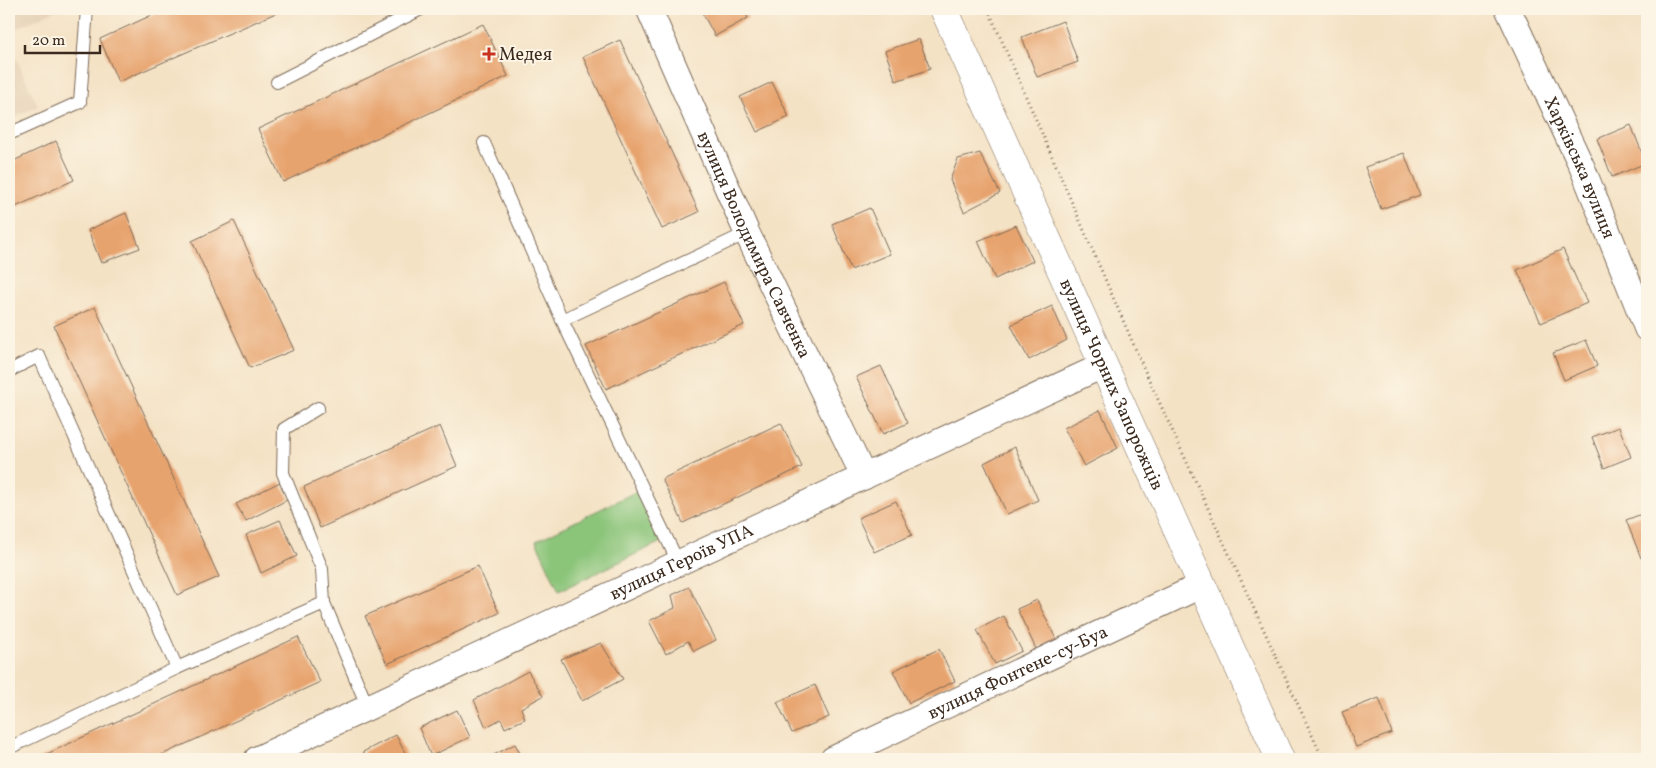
<svg xmlns="http://www.w3.org/2000/svg" width="1656" height="768" font-family="Vollkorn,serif">
  <style>
    .built { fill: #e5d0b4 }
    .green { fill: #8bc57a; stroke: #63784c }
    .building { fill: #e7a36d }
    .lines { fill: none; stroke-linecap: round; stroke-linejoin: round }
    .lane-casing { stroke: #7c6a58; stroke-width: 14 }
    .street-casing { stroke: #7c6a58; stroke-width: 27 }
    .secondary-casing { stroke: #7c6a58; stroke-width: 29 }
    .path { stroke: #7c6a58; stroke-width: 3; stroke-dasharray: 1 4; stroke-linecap: butt }
    .lane { stroke: #fff; stroke-width: 12 }
    .street { stroke: #fff; stroke-width: 25 }
    .secondary { stroke: #fff; stroke-width: 28 }
    .poi-dot { fill: #c8321e; stroke: #fcf5e5; stroke-width: 2 }
    .labels { text-anchor: middle; stroke-width: 4; stroke-linejoin: round; paint-order: stroke }
    .poi-label { font-size: 18px; fill: #3b2a1e; stroke: #fcf5e5; text-anchor: start }
    .street-label { font-size: 18px; fill: #3b2a1e; stroke: #fcf5e5 }
  </style>
  <rect width="100%" height="100%" fill="#fcf5e5"/>
  <filter id="ink" filterUnits="userSpaceOnUse"><feTurbulence type="fractalNoise" baseFrequency=".02" numOctaves="2"/><feDisplacementMap in="SourceGraphic" scale="10" xChannelSelector="R" yChannelSelector="G"/><feConvolveMatrix kernelMatrix="1 2 1 2 8 2 1 2 1" color-interpolation-filters="sRGB"/></filter>
  <filter id="wash" filterUnits="userSpaceOnUse"><feTurbulence type="fractalNoise" baseFrequency=".0096" numOctaves="4" result="noise"/><feDisplacementMap in="SourceGraphic" scale="20" xChannelSelector="R" yChannelSelector="G"/><feGaussianBlur stdDeviation="1.12" result="paint"/><feColorMatrix in="noise" values="0 0 0 0 0 0 0 0 0 0 0 0 0 0 0 0 0 1.4 0 .05"/><feComposite in="paint" operator="in"/></filter>
  <g filter="url(#wash)">
    <rect width="100%" height="100%" fill="#f4e2c5"/>
    <g class="built">
      <polygon points="9,9 58,9 9,32"/>
      <polygon points="9,43 38,106 9,120"/>
    </g>
    <polygon class="green" points="637,491 661,542 559,591 536,541"/>
    <g id="blocks">
      <g class="building">
        <polygon points="165,9 285,9 118,82 100,39"/>
        <polygon points="700,9 743,9 748,18 715,36"/>
        <polygon points="1063,21 1078,62 1037,77 1022,37"/>
        <polygon points="483,24 508,76 283,182 258,129"/>
        <polygon points="919,39 930,69 896,81 885,51"/>
        <polygon points="620,40 699,212 662,229 583,57"/>
        <polygon points="772,82 789,117 757,132 740,97"/>
        <polygon points="1631,125 1646,163 1612,177 1597,139"/>
        <polygon points="56,141 74,180 9,210 9,163"/>
        <polygon points="980,153 1000,193 964,212 950,180 958,159"/>
        <polygon points="1404,153 1420,195 1381,209 1365,167"/>
        <polygon points="870,208 890,254 851,270 832,224"/>
        <polygon points="126,213 140,248 101,263 88,230"/>
        <polygon points="234,221 294,350 250,368 192,241"/>
        <polygon points="1016,225 1033,261 995,279 978,241"/>
        <polygon points="1563,249 1587,303 1541,323 1517,270"/>
        <polygon points="724,282 744,325 606,389 586,346"/>
        <polygon points="1052,306 1067,340 1029,360 1011,325"/>
        <polygon points="95,307 219,577 177,595 54,326"/>
        <polygon points="1586,340 1597,366 1564,380 1553,353"/>
        <polygon points="881,366 908,423 883,434 856,377"/>
        <polygon points="1100,410 1118,448 1084,466 1064,428"/>
        <polygon points="781,423 802,467 683,523 662,479"/>
        <polygon points="440,426 457,466 320,528 304,487"/>
        <polygon points="1619,427 1631,457 1604,468 1592,437"/>
        <polygon points="1015,447 1038,500 1007,514 984,463"/>
        <polygon points="280,482 289,499 246,521 236,504"/>
        <polygon points="896,501 912,535 874,552 858,518"/>
        <polygon points="1647,512 1647,556 1641,558 1626,520"/>
        <polygon points="280,520 297,556 261,573 246,535"/>
        <polygon points="478,566 499,613 387,664 365,616"/>
        <polygon points="689,587 716,640 694,651 688,641 666,654 649,621 675,608 672,595"/>
        <polygon points="1037,600 1056,639 1036,649 1017,609"/>
        <polygon points="1004,616 1022,651 995,664 977,630"/>
        <polygon points="298,637 320,682 153,759 36,759"/>
        <polygon points="601,643 623,679 582,701 561,659"/>
        <polygon points="939,649 955,681 909,703 893,671"/>
        <polygon points="528,671 543,696 521,708 525,719 505,728 501,719 486,727 474,700"/>
        <polygon points="815,685 829,717 792,733 777,702"/>
        <polygon points="1379,698 1392,733 1356,747 1342,712"/>
        <polygon points="457,710 470,737 431,756 419,728"/>
        <polygon points="396,735 408,759 367,759 363,752"/>
        <polygon points="515,744 523,759 486,759"/>
      </g>
    </g>
  </g>
  <g filter="url(#ink)">
    <use href="#blocks" fill-opacity="0" stroke="#7c6a58" stroke-width="1"/>
    <g class="lines">
      <defs>
        <g id="lane">
          <polyline points="277,82 421,9"/>
          <polyline points="9,134 80,102 87,9"/>
          <polyline points="484,143 562,320"/>
          <polyline points="9,371 39,356 177,668 324,603"/>
          <polyline points="318,408 284,429 283,473 322,569 324,603 368,708"/>
          <polyline points="678,562 562,320 747,233"/>
          <polyline points="9,748 177,668"/>
        </g>
        <g id="street">
          <path id="s1" d="M649,9L747,233L864,477"/>
          <path id="s2" d="M1508,9L1582,167L1647,329"/>
          <path id="s3" d="M257,759L1104,365"/>
          <path id="s4" d="M833,759L1202,585"/>
        </g>
        <g id="secondary">
          <path id="s5" d="M944,9L1280,759"/>
        </g>
      </defs>
      <use href="#lane" class="lane-casing"/>
      <use href="#street" class="street-casing"/>
      <use href="#secondary" class="secondary-casing"/>
      <polyline class="path" points="988,9 1145,371 1323,759"/>
      <use href="#lane" class="lane"/>
      <use href="#street" class="street"/>
      <use href="#secondary" class="secondary"/>
    </g>
  </g>
  <path class="poi-dot" d="M486.5 46.5h5v5h5v5h-5v5h-5v-5h-5v-5h5z"/>
  <g class="labels">
    <g class="poi-label">
      <text x="499" y="60">Медея</text>
    </g>
    <g class="street-label">
      <text dy="6" stroke="none"><textPath href="#s2" startOffset="174">Харківська вулиця</textPath></text>
      <text dy="6" stroke="none"><textPath href="#s1" startOffset="258">вулиця Володимира Савченка</textPath></text>
      <text dy="6" stroke="none"><textPath href="#s5" startOffset="411">вулиця Чорних Запорожців</textPath></text>
      <text dy="6" stroke="none"><textPath href="#s3" startOffset="468">вулиця Героїв УПА</textPath></text>
      <text dy="6" stroke="none"><textPath href="#s4" startOffset="204">вулиця Фонтене-су-Буа</textPath></text>
    </g>
  </g>
  <rect width="1656" height="768" fill="none" stroke="#fcf5e5" stroke-width="30"/>
  <path d="M25 45v8h75v-8" fill="none" stroke="#3b2a1e" stroke-width="2.5"/>
  <text x="32" y="45" font-size="15" fill="#3b2a1e" stroke="#fcf5e5" stroke-width="4" paint-order="stroke">20 m</text>
</svg>
